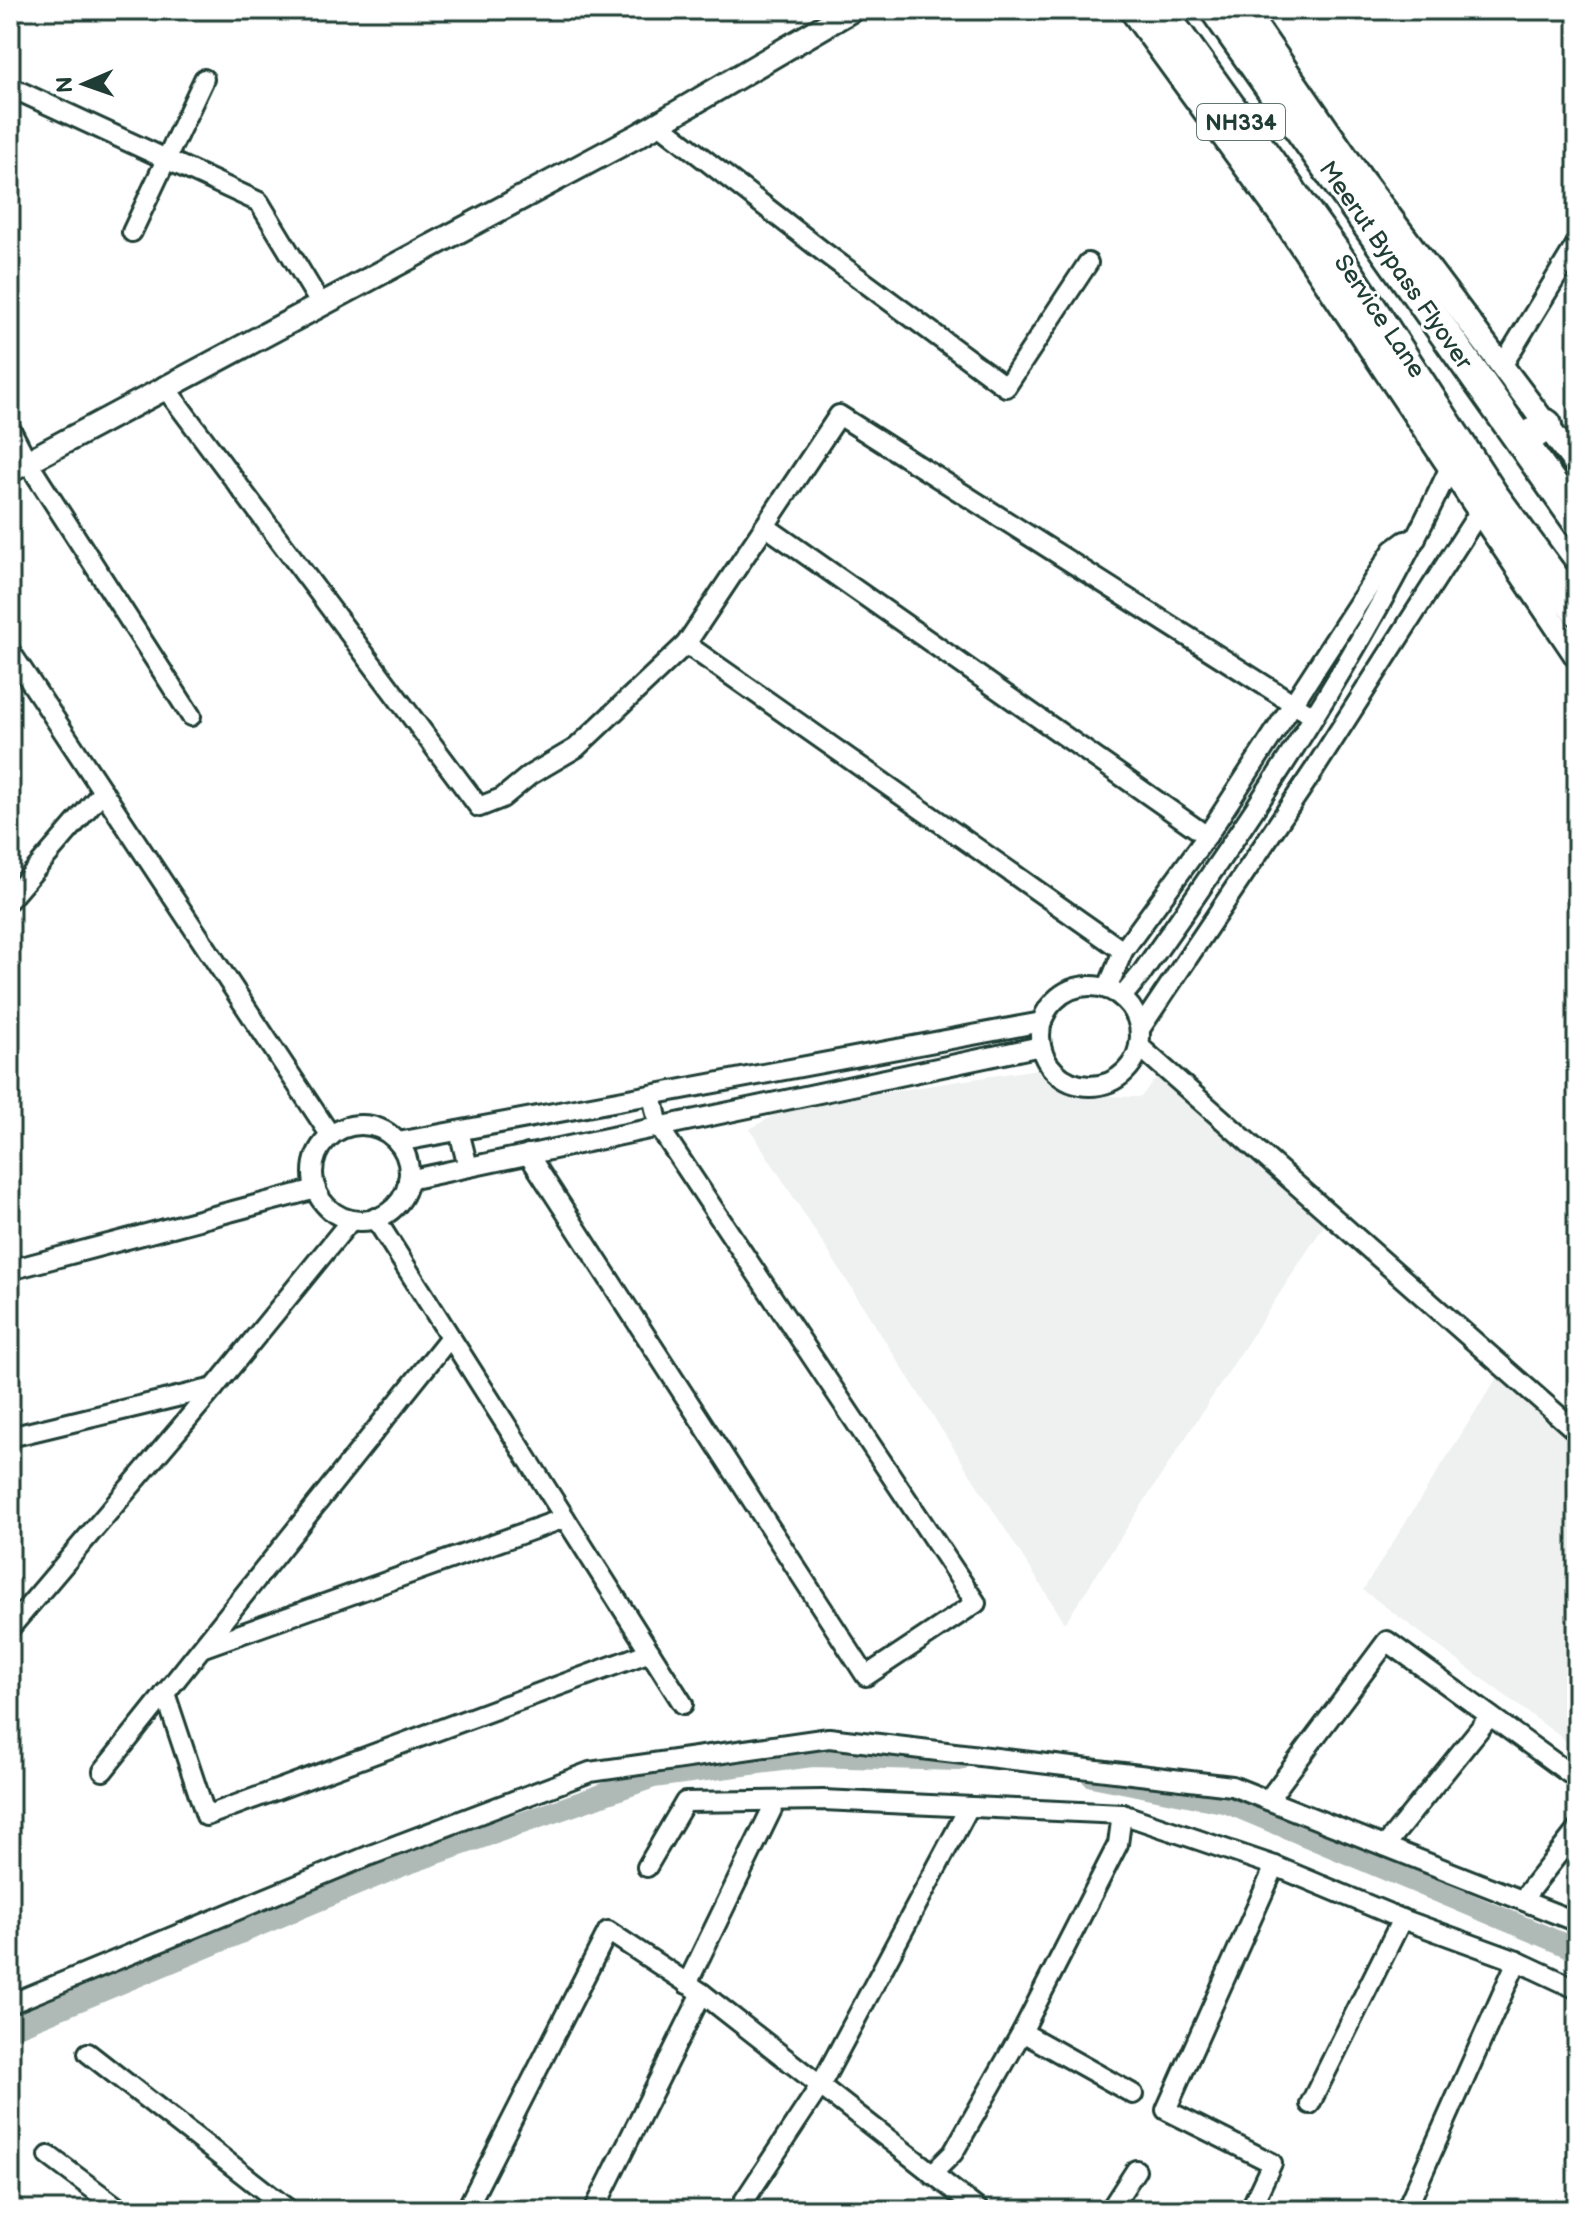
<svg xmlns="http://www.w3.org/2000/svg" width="1587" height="2220" font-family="'Balsamiq Sans',sans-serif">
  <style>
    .built { fill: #eef1f0 }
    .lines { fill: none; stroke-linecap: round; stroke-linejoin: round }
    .canal { stroke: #afbab7; stroke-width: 22 }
    .minor-casing { stroke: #1f3d34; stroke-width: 24 }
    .tertiary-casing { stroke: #1f3d34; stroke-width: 28 }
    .trunk-casing { stroke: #1f3d34; stroke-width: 36 }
    .minor { stroke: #fff; stroke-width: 18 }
    .tertiary { stroke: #fff; stroke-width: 22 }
    .trunk { stroke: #fff; stroke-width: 30 }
    .labels { text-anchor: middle; stroke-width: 6; stroke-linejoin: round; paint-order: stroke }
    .shield { fill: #fff; stroke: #627771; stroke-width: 2 }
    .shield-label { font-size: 22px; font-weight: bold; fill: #1f3d34 }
    .street-label { font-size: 24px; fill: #1f3d34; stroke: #fff }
  </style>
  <rect width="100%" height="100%" fill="#fff"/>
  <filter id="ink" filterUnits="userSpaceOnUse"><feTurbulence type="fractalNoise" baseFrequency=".0125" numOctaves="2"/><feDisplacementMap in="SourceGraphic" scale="16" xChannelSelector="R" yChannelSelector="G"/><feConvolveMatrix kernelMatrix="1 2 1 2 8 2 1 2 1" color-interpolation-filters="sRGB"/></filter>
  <g filter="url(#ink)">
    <g class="built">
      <polygon points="1166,1065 1334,1210 1065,1623 750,1129 786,1108 1050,1067 1061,1077 1101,1096 1141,1097"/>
      <polygon points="1503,1368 1577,1433 1577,1749 1363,1590"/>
    </g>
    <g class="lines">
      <g class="canal">
        <polyline points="1092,1776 1228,1803 1577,1950"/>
        <polyline points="10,2029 403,1865 653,1777 812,1756 959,1760"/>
      </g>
      <defs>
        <g id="minor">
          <polyline points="10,87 259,202 320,303"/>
          <polyline points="659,124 825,253 1006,387 1088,263"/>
          <polyline points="132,232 204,79"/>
          <polyline points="1502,366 1577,243"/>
          <polyline points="164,386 479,807 502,798 530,775 576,748 686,644 839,415 1313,716"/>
          <polyline points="10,428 27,461 191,716"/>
          <polyline points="765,526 1207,836"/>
          <polyline points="686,644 1123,951"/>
          <polyline points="10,651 331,1136"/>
          <polyline points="10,899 103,791"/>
          <circle cx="1090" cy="1036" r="50"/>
          <polyline points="1107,989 1123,951 1207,836 1393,550 1405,541 1416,539"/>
          <path d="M1122,997L1141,974C1255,813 1367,647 1450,467L1457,461"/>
          <polyline points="1140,1029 1314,770 1485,503"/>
          <polyline points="1139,1046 1577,1432"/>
          <circle cx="361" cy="1173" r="48"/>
          <polyline points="459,1131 468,1167"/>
          <polyline points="398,1142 1042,1022"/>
          <polyline points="528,1154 866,1676 976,1603 659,1127 652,1095"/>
          <polyline points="408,1180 1041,1046"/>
          <polyline points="375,1218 683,1704"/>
          <polyline points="10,1270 316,1189"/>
          <polyline points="10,1437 214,1388"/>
          <polyline points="10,1628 214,1388 351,1220"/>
          <polyline points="204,1647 565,1518"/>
          <polyline points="165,1693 206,1816 650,1652"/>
          <polyline points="103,1771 450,1337"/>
          <polyline points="1268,1800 1387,1641 1577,1779"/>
          <polyline points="1385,1846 1490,1716"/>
          <polyline points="647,1867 685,1802 823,1800 1122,1814 1275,1866 1402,1919 1517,1961 1577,1989"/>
          <polyline points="1522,1900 1577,1830"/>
          <polyline points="687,1984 776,1801"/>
          <polyline points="702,1993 979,2210"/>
          <polyline points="10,2004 368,1856 590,1772 829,1738 1232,1786 1577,1922"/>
          <polyline points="1022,2032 1133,2094"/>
          <polyline points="88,2053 289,2210"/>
          <polyline points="1310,2104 1402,1919"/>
          <polyline points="49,2156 121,2210"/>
          <polyline points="932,2174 953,2153 1022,2032 1118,1844 1122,1814"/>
          <polyline points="466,2210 608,1931 702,1993 594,2210"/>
          <polyline points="738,2210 820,2086 969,1807"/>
          <polyline points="1110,2210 1136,2170"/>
          <polyline points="1250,2210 1272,2163 1166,2110 1275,1866"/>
          <polyline points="1406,2210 1517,1961"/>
        </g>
        <g id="tertiary">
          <polyline points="1131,10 1284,220 1577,657"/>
          <polyline points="1245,10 1361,178 1577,466"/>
          <polyline points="10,471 639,135 852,10"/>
        </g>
        <g id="trunk">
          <polyline points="1160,10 1335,253 1493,496 1577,610"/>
          <polyline points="1216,10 1577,520"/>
          <polyline points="1522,442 1546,425"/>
        </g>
      </defs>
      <use href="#minor" class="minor-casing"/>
      <use href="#tertiary" class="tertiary-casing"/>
      <use href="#trunk" class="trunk-casing"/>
      <use href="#minor" class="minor"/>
      <use href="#tertiary" class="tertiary"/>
      <use href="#trunk" class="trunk"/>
    </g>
  </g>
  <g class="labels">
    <rect class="shield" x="1197" y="104" width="88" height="36" rx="6"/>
    <g class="shield-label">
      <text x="1241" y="130">NH334</text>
    </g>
    <g class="street-label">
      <text transform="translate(1396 265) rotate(55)" y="8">Meerut Bypass Flyover</text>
      <text transform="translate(1380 316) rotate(56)" y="8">Service Lane</text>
    </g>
  </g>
  <rect width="1587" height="2220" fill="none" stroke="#fff" stroke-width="40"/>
  <rect x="20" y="20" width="1547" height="2180" fill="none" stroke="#1f3d34" stroke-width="3" filter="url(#ink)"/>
  <g transform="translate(84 84) rotate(268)" stroke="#ffffff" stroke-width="6" paint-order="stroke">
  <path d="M0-6L14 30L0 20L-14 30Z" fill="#1f3d34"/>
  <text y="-12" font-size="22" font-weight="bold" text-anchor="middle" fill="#1f3d34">N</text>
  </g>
</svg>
